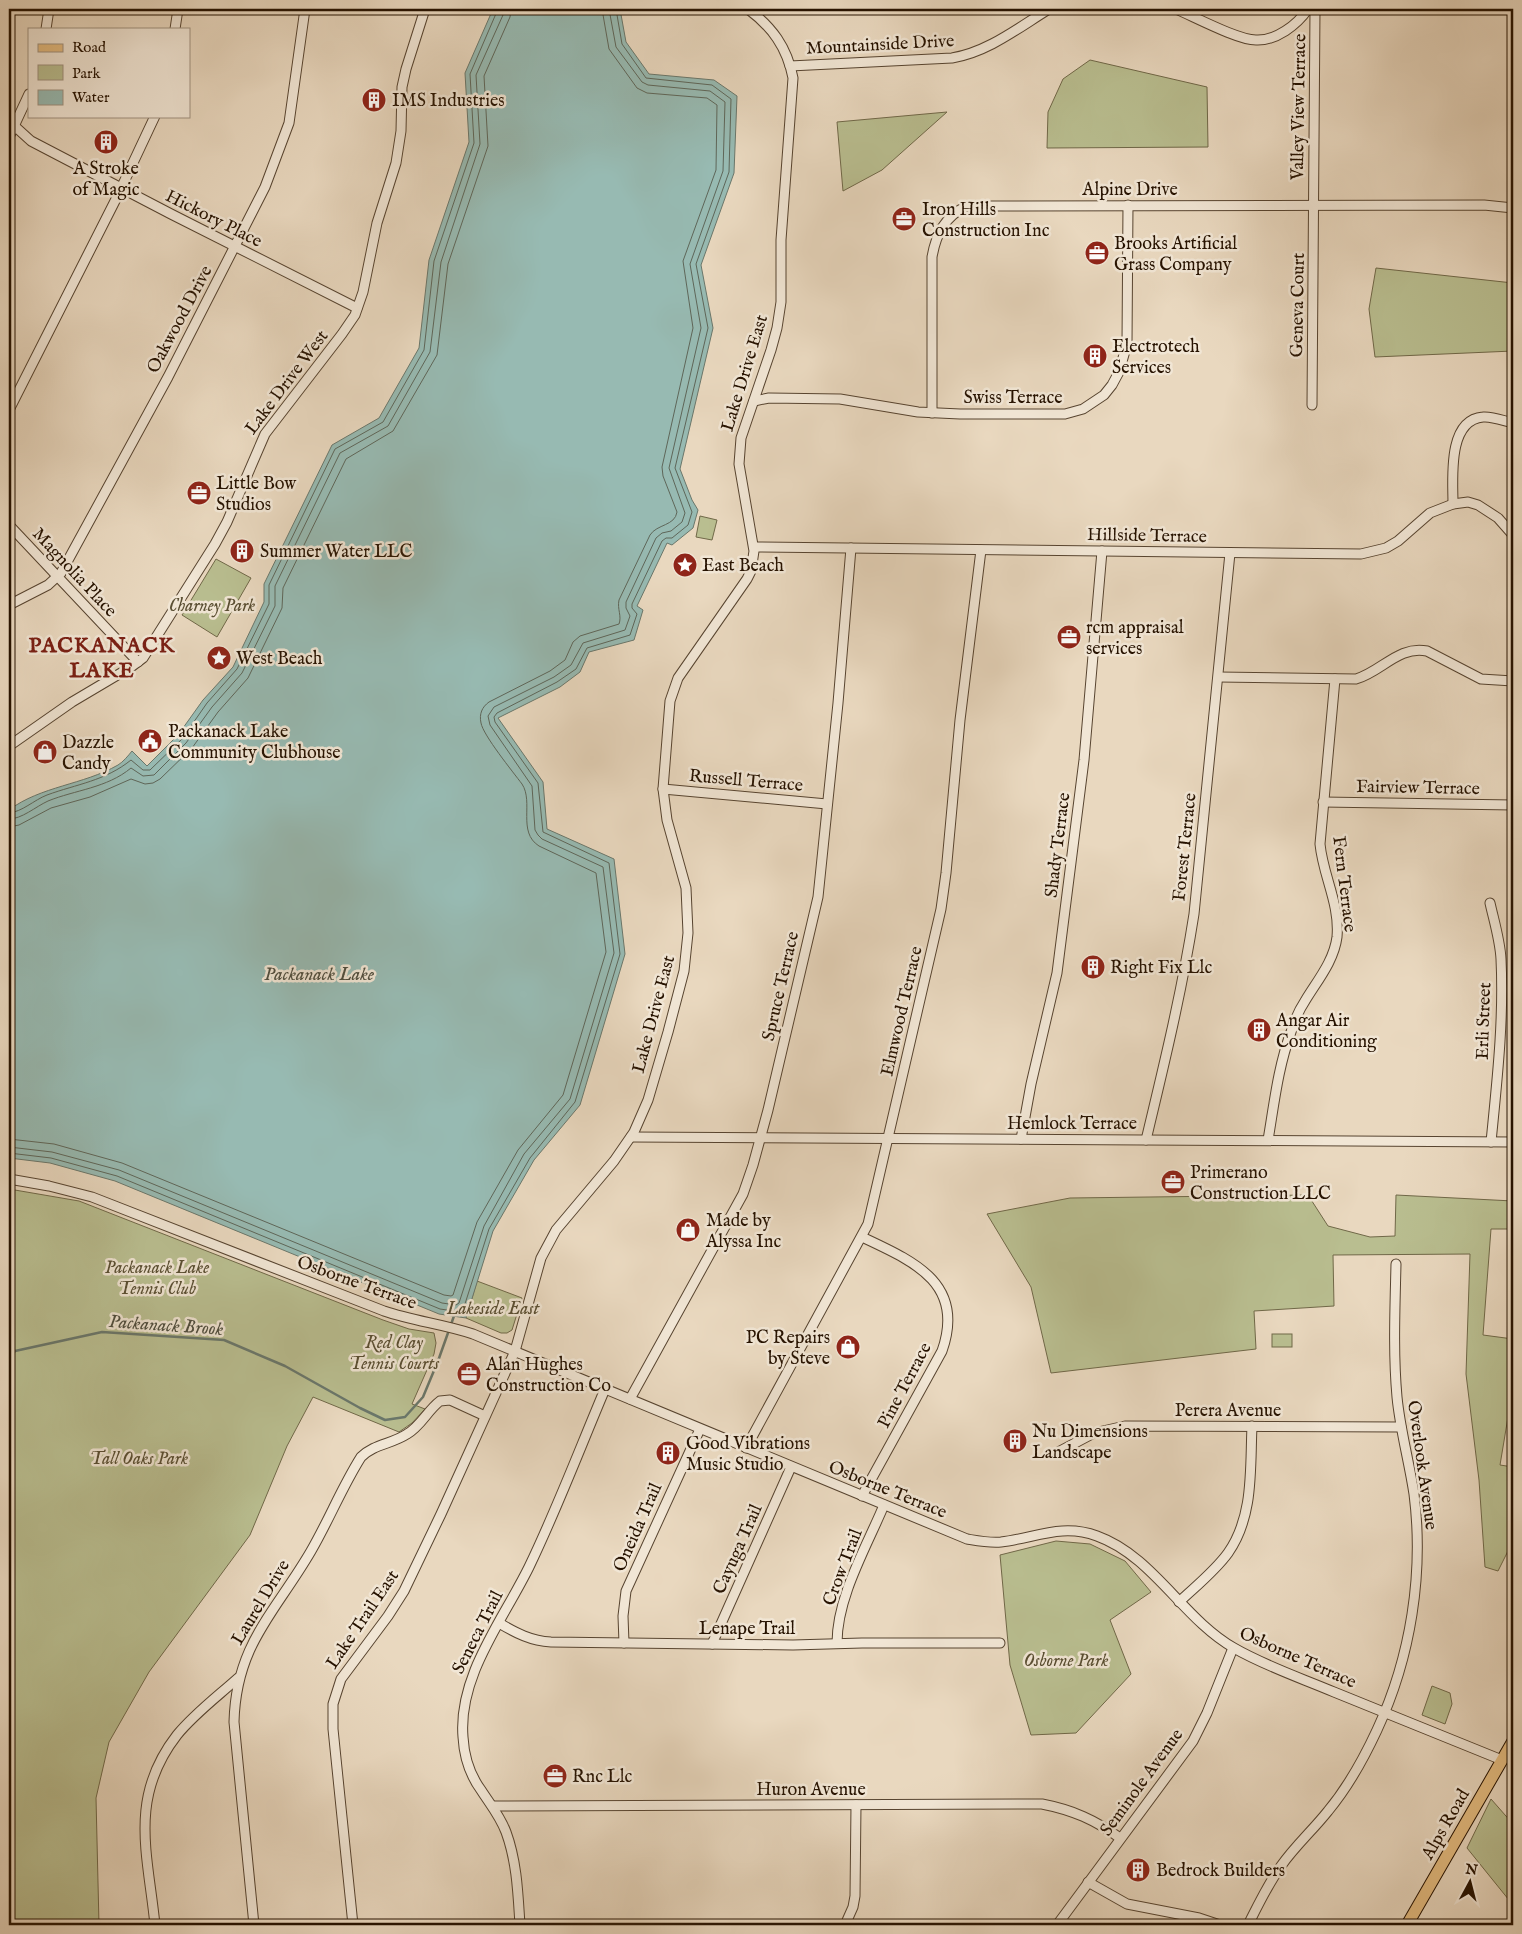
<svg xmlns="http://www.w3.org/2000/svg" width="1522" height="1934" font-family="'IM FELL English',serif">
  <style>
    .green { fill: #b9be90; stroke: #706848 }
    .water { fill: #97bab2; stroke: #6a776b }
    .lines { fill: none; stroke-linecap: round; stroke-linejoin: round }
    .shore { stroke: #5e6659; stroke-width: 1 }
    .stream { stroke: #6a776b; stroke-width: 2.5 }
    .minor-casing { stroke: #574430; stroke-width: 11 }
    .major-casing { stroke: #261200; stroke-width: 13 }
    .minor { stroke: #f1e6d5; stroke-width: 9 }
    .major { stroke: #e4bc80; stroke-width: 11 }
    .labels { text-anchor: middle; stroke-width: 5; stroke-linejoin: round; paint-order: stroke }
    .street-label { font-size: 18px; fill: #261200; stroke: #f1e6d5 }
    .poi-label { font-size: 18px; fill: #261200; stroke: #f1e6d5; text-anchor: start }
    .park-label { font-size: 18px; font-style: italic; fill: #594e32; stroke: #f1e6d5 }
    .water-label { font-size: 19px; font-style: italic; fill: #4e4d3e; stroke: #f1e6d5 }
    .district-label { font-size: 22px; font-weight: bold; letter-spacing: 1px; fill: #7a1f14; stroke: #f1e6d5 }
  </style>
  <rect width="100%" height="100%" fill="#e9d8bf"/>
  <filter id="stains"><feTurbulence type="fractalNoise" baseFrequency=".004" numOctaves="4"/><feColorMatrix values="0 0 0 0 .2 0 0 0 0 .09 0 0 0 0 .02 0 0 0 .5 -.17"/></filter>
  <radialGradient id="worn" r=".72"><stop offset=".6" stop-color="#630" stop-opacity="0"/><stop offset="1" stop-color="#630" stop-opacity=".3"/></radialGradient>
  <g class="green">
    <polygon points="1090,60 1207,87 1208,147 1047,148 1048,112 1063,79"/>
    <polygon points="947,112 882,170 843,191 837,122"/>
    <polygon points="1376,268 1513,283 1513,351 1375,357 1369,309"/>
    <polygon points="700,516 717,520 712,540 696,537"/>
    <polygon points="216,559 251,578 217,637 182,615"/>
    <polygon points="9,1189 79,1201 383,1320 409,1329 434,1333 436,1343 434,1354 412,1404 425,1409 412,1423 399,1432 313,1397 287,1446 250,1535 149,1672 109,1742 96,1798 99,1925 9,1925"/>
    <polygon points="1308,1195 1328,1226 1370,1237 1395,1236 1396,1195 1513,1201 1513,1229 1491,1229 1483,1335 1513,1339 1513,1387 1500,1465 1513,1467 1513,1541 1498,1571 1485,1567 1479,1480 1466,1374 1470,1254 1333,1255 1334,1306 1254,1311 1256,1349 1051,1373 1031,1287 987,1214 1070,1198"/>
    <polygon points="477,1281 522,1298 512,1330 507,1333 501,1333 466,1318"/>
    <rect x="1272" y="1334" width="20" height="13"/>
    <polygon points="1056,1541 1090,1544 1125,1561 1151,1592 1110,1620 1131,1674 1076,1733 1031,1735 1010,1665 1000,1555"/>
    <polygon points="1432,1686 1450,1693 1452,1704 1445,1724 1422,1715"/>
    <polygon points="1491,1799 1513,1824 1513,1905 1467,1848"/>
  </g>
  <path class="water" d="M493,9H620L626,42L649,74L714,80L737,96L734,173L701,265L713,328L680,469L692,500L698,510L693,528L672,545L667,543L637,606L643,610L634,640L589,652L580,672L560,687L498,718L543,782L547,829L614,859L625,954L580,1105L534,1160L493,1231L466,1318L439,1314L115,1181L50,1163L9,1158V810C41,786 83,785 118,765C123,762 128,756 132,751L147,766L178,735L203,700L233,667L264,602V584L332,445L379,418L419,348L429,260L469,142L465,73Z"/>
  <g class="lines">
    <g class="shore">
      <path d="M9,813C22,812 34,800 47,795C77,784 105,781 131,760L143,770H150L182,739L207,703L237,669L269,604V585L335,449L383,422L424,350L434,261L474,143L470,74L498,9"/>
      <path d="M9,819C22,819 35,807 48,801C75,790 107,788 131,768L143,776L154,775L186,743L212,707L242,673L275,606V586L340,453L388,426L430,352L441,262L480,144L476,75L503,15L504,9"/>
      <polyline points="9,827 19,825 51,808 90,797 131,779 145,784 153,783 160,779 192,748 218,712 248,678 282,608 283,588 346,459 393,431 437,355 448,264 488,146 484,76 510,17 511,9"/>
      <path d="M9,1139L54,1144L122,1163L444,1295L451,1296L453,1295L477,1222L518,1150L563,1095L606,952L596,873L539,846C517,832 534,802 522,784C513,772 483,735 481,723C479,714 482,707 489,702L550,671L565,660L573,642L580,636L619,624C622,616 617,609 619,600L650,535C657,524 675,526 677,512L663,476L662,467L693,328L683,261L716,170L717,105L707,98L647,93L637,88L609,49L602,9"/>
      <polyline points="9,1147 52,1152 119,1170 442,1303 456,1305 459,1303 484,1226 524,1154 570,1099 614,953 603,867 542,839 538,835 535,830 532,786 490,725 488,716 494,707 554,677 571,665 583,643 625,630 630,616 626,608 626,602 656,538 662,533 671,531 682,522 685,513 669,468 701,328 690,264 723,171 725,102 710,91 648,85 642,82 616,47 609,9"/>
      <polyline points="9,1153 51,1158 117,1176 440,1309 461,1312 463,1310 489,1229 530,1158 575,1102 620,954 609,863 543,832 538,783 495,722 494,717 497,713 557,682 576,669 587,648 630,635 637,614 632,608 632,604 662,541 666,538 672,538 688,525 692,512 675,468 708,328 696,264 729,172 731,99 712,85 646,78 622,44 616,9"/>
    </g>
    <polyline class="stream" points="9,1359 15,1351 102,1332 224,1340 285,1366 360,1408 385,1420 405,1417 423,1397 438,1361 454,1316"/>
    <defs>
      <g id="minor">
        <path d="M1176,9C1195,17 1238,40 1256,40C1276,41 1297,25 1308,9"/>
        <polyline points="46,29 49,9"/>
        <polyline points="175,29 178,9"/>
        <path d="M790,66L952,58C988,52 1018,28 1049,9"/>
        <polyline points="9,121 31,141 171,214 357,308"/>
        <polyline points="9,137 29,94"/>
        <polyline points="754,401 769,398 840,399 918,412 960,414 1065,414 1083,409 1104,395 1112,385 1119,372 1127,344 1128,205"/>
        <polyline points="1312,405 1315,9"/>
        <polyline points="9,410 116,199 155,116"/>
        <path d="M932,413V257C936,234 945,216 967,206L1484,205L1513,208"/>
        <path d="M1453,504C1453,479 1447,420 1483,417C1492,416 1504,421 1513,423"/>
        <polyline points="9,525 138,662"/>
        <polyline points="754,547 1361,554 1386,548 1398,541 1430,513 1453,504 1468,502 1478,505 1498,518 1513,535"/>
        <polyline points="9,605 48,585 61,573 168,377 265,187 289,123 305,9"/>
        <path d="M1219,677L1356,679C1381,672 1399,645 1427,651L1481,679L1513,681"/>
        <polyline points="9,746 72,702 131,667 143,658 215,544 227,522 265,434 342,334 355,315 363,292 377,223 396,163 401,131 402,87 406,69 425,9"/>
        <polyline points="663,789 827,804"/>
        <polyline points="1323,802 1513,805"/>
        <path d="M1490,903C1494,921 1500,940 1501,959C1504,1020 1497,1081 1491,1142"/>
        <polyline points="631,1137 1513,1142"/>
        <polyline points="1021,1139 1031,1084 1057,973 1084,760 1102,551"/>
        <path d="M1146,1140C1164,1065 1182,991 1194,914L1230,553"/>
        <path d="M1268,1140C1274,1105 1278,1067 1291,1032C1294,1022 1299,1010 1305,1001C1317,981 1334,961 1337,937C1340,904 1323,876 1320,844L1335,679"/>
        <path d="M9,1179L49,1186L92,1197L384,1311C413,1321 443,1324 473,1334L967,1539C979,1541 989,1543 1001,1542C1035,1538 1062,1523 1097,1536C1153,1556 1183,1619 1234,1648C1265,1666 1301,1678 1334,1692C1390,1715 1446,1737 1502,1760"/>
        <path d="M862,1237C913,1261 966,1283 942,1351L862,1496"/>
        <polyline points="630,1399 743,1194 753,1165 768,1110 818,897 838,703 851,548"/>
        <polyline points="746,1448 868,1224 941,909 946,873 960,720 981,550"/>
        <polyline points="1060,1451 1094,1433 1125,1426 1401,1427"/>
        <path d="M1179,1602C1196,1586 1215,1571 1228,1553C1254,1516 1250,1469 1252,1426"/>
        <path d="M499,1623C516,1633 531,1641 551,1642L793,1645L862,1643H1000"/>
        <polyline points="624,1643 623,1616 626,1591 700,1429"/>
        <path d="M837,1643C837,1597 866,1548 884,1505"/>
        <polyline points="712,1644 791,1467"/>
        <path d="M493,1806L1042,1804C1073,1810 1095,1820 1120,1838"/>
        <polyline points="1088,1882 1127,1904 1199,1918 1220,1925"/>
        <path d="M155,1925C148,1854 128,1798 177,1735C194,1714 218,1696 238,1678"/>
        <path d="M254,1925L234,1722C236,1644 275,1613 311,1551C329,1520 342,1487 361,1457C374,1444 392,1444 407,1434C421,1426 427,1411 440,1401L450,1400L485,1416"/>
        <path d="M353,1925L333,1729V1704L341,1679L388,1616L404,1591L441,1514L515,1351L541,1258L556,1230L614,1161L634,1132L648,1100L668,1032L684,971L688,933L686,888L667,820L663,789L670,701L678,678L747,579L751,571L754,551L739,464L741,438L771,350L777,328L781,302V240L793,78C787,47 772,27 748,9"/>
        <path d="M520,1925C518,1894 517,1862 506,1832C500,1816 490,1804 481,1790C470,1775 464,1755 463,1737C458,1676 503,1620 529,1567C557,1509 580,1448 605,1389"/>
        <polyline points="845,1925 853,1907 855,1896 856,1805"/>
        <polyline points="1057,1925 1193,1741 1207,1713 1233,1648"/>
        <path d="M1248,1925C1258,1905 1268,1884 1281,1866C1295,1846 1313,1830 1328,1811C1348,1787 1364,1758 1377,1730C1411,1657 1424,1573 1414,1494C1409,1461 1400,1429 1397,1397C1393,1353 1395,1308 1396,1264"/>
      </g>
      <polyline id="major" points="1407,1925 1513,1741"/>
    </defs>
    <use href="#minor" class="minor-casing"/>
    <use href="#major" class="major-casing"/>
    <use href="#minor" class="minor"/>
    <use href="#major" class="major"/>
  </g>
  <defs>
    <symbol id="building-disc" viewBox="-11 -11 22 22"><circle r="9.5" fill="#8f2418" stroke="#f1e6d5"/><path d="M-4-6H4V6H1V3H-1V6H-4ZM-2.5-4.3h1.7v1.8h-1.7ZM.8-4.3h1.7v1.8H.8ZM-2.5-1h1.7V.8h-1.7ZM.8-1h1.7V.8H.8Z" fill="#fff"/></symbol>
    <symbol id="office-disc" viewBox="-11 -11 22 22"><circle r="9.5" fill="#8f2418" stroke="#f1e6d5"/><path d="M-6-3h4V-5.5h4V-3h4V5H-6ZM-1-4.5V-3h2v-1.5ZM-6 0V1H6V0Z" fill="#fff"/></symbol>
    <symbol id="sight-disc" viewBox="-11 -11 22 22"><circle r="9.5" fill="#8f2418" stroke="#f1e6d5"/><path d="M0-6L1.8-2.2L6-1.7L2.9 1.2L3.7 5.4L0 3.3L-3.7 5.4L-2.9 1.2L-6-1.7L-1.8-2.2Z" fill="#fff"/></symbol>
    <symbol id="civic-disc" viewBox="-11 -11 22 22"><circle r="9.5" fill="#8f2418" stroke="#f1e6d5"/><path d="M-.6-6.5H3V-4.5H.6V-3L4-1V1h2V6H-6V1h2V-1L-.6-3ZM-1.2 2.5V6h2.4V2.5Z" fill="#fff"/></symbol>
    <symbol id="shop-disc" viewBox="-11 -11 22 22"><circle r="9.5" fill="#8f2418" stroke="#f1e6d5"/><path d="M-5-2.5h2.3a2.7 3.5 0 0 1 5.4 0H5L5.5 6h-11ZM-1.5-2.5h3a1.5 2.3 0 0 0-3 0Z" fill="#fff"/></symbol>
  </defs>
  <g fill-rule="evenodd">
    <use href="#building-disc" x="360" y="86" width="28" height="28"/>
    <use href="#building-disc" x="92" y="128" width="28" height="28"/>
    <use href="#office-disc" x="890" y="205" width="28" height="28"/>
    <use href="#office-disc" x="1083" y="239" width="28" height="28"/>
    <use href="#building-disc" x="1081" y="342" width="28" height="28"/>
    <use href="#office-disc" x="185" y="479" width="28" height="28"/>
    <use href="#building-disc" x="228" y="537" width="28" height="28"/>
    <use href="#sight-disc" x="671" y="551" width="28" height="28"/>
    <use href="#office-disc" x="1055" y="623" width="28" height="28"/>
    <use href="#sight-disc" x="205" y="644" width="28" height="28"/>
    <use href="#civic-disc" x="136" y="727" width="28" height="28"/>
    <use href="#shop-disc" x="31" y="738" width="28" height="28"/>
    <use href="#building-disc" x="1079" y="953" width="28" height="28"/>
    <use href="#building-disc" x="1245" y="1016" width="28" height="28"/>
    <use href="#office-disc" x="1159" y="1168" width="28" height="28"/>
    <use href="#shop-disc" x="674" y="1216" width="28" height="28"/>
    <use href="#shop-disc" x="834" y="1333" width="28" height="28"/>
    <use href="#office-disc" x="455" y="1360" width="28" height="28"/>
    <use href="#building-disc" x="1001" y="1427" width="28" height="28"/>
    <use href="#building-disc" x="654" y="1439" width="28" height="28"/>
    <use href="#office-disc" x="541" y="1762" width="28" height="28"/>
    <use href="#building-disc" x="1124" y="1856" width="28" height="28"/>
  </g>
  <g class="labels">
    <g class="street-label">
      <text transform="translate(880 44) rotate(-3)" y="6">Mountainside Drive</text>
      <text transform="translate(1298 107) rotate(-89)" y="6">Valley View Terrace</text>
      <text x="1130" y="195">Alpine Drive</text>
      <text transform="translate(214 218) rotate(27)" y="6">Hickory Place</text>
      <text transform="translate(1297 305) rotate(-89)" y="6">Geneva Court</text>
      <text transform="translate(179 319) rotate(-62)" y="6">Oakwood Drive</text>
      <text transform="translate(744 373) rotate(-73)" y="6">Lake Drive East</text>
      <text transform="translate(286 382) rotate(-53)" y="6">Lake Drive West</text>
      <text x="1013" y="403">Swiss Terrace</text>
      <text transform="translate(1147 535) rotate(1)" y="6">Hillside Terrace</text>
      <text transform="translate(75 572) rotate(47)" y="6">Magnolia Place</text>
      <text transform="translate(746 780) rotate(5)" y="6">Russell Terrace</text>
      <text transform="translate(1418 787) rotate(1)" y="6">Fairview Terrace</text>
      <text transform="translate(1057 845) rotate(-83)" y="6">Shady Terrace</text>
      <text transform="translate(1184 847) rotate(-84)" y="6">Forest Terrace</text>
      <text transform="translate(1345 884) rotate(83)" y="6">Fern Terrace</text>
      <text transform="translate(780 986) rotate(-77)" y="6">Spruce Terrace</text>
      <text transform="translate(901 1011) rotate(-77)" y="6">Elmwood Terrace</text>
      <text transform="translate(653 1014) rotate(-75)" y="6">Lake Drive East</text>
      <text transform="translate(1483 1021) rotate(-88)" y="6">Erli Street</text>
      <text x="1072" y="1129">Hemlock Terrace</text>
      <text transform="translate(357 1282) rotate(20)" y="6">Osborne Terrace</text>
      <text transform="translate(904 1385) rotate(-62)" y="6">Pine Terrace</text>
      <text x="1228" y="1416">Perera Avenue</text>
      <text transform="translate(1423 1465) rotate(82)" y="6">Overlook Avenue</text>
      <text transform="translate(888 1489) rotate(22)" y="6">Osborne Terrace</text>
      <text transform="translate(637 1527) rotate(-66)" y="6">Oneida Trail</text>
      <text transform="translate(737 1549) rotate(-66)" y="6">Cayuga Trail</text>
      <text transform="translate(842 1567) rotate(-69)" y="6">Crow Trail</text>
      <text transform="translate(260 1602) rotate(-59)" y="6">Laurel Drive</text>
      <text transform="translate(362 1619) rotate(-56)" y="6">Lake Trail East</text>
      <text x="747" y="1634">Lenape Trail</text>
      <text transform="translate(477 1632) rotate(-63)" y="6">Seneca Trail</text>
      <text transform="translate(1298 1657) rotate(24)" y="6">Osborne Terrace</text>
      <text transform="translate(1141 1782) rotate(-54)" y="6">Seminole Avenue</text>
      <text x="811" y="1795">Huron Avenue</text>
      <text transform="translate(1445 1824) rotate(-60)" y="6">Alps Road</text>
    </g>
    <g class="poi-label">
      <text x="392" y="106">IMS Industries</text>
      <text x="106" y="174" text-anchor="middle">A Stroke<tspan x="106" dy="21">of Magic</tspan></text>
      <text x="922" y="215">Iron Hills<tspan x="922" dy="21">Construction Inc</tspan></text>
      <text x="1114" y="249">Brooks Artificial<tspan x="1114" dy="21">Grass Company</tspan></text>
      <text x="1112" y="352">Electrotech<tspan x="1112" dy="21">Services</tspan></text>
      <text x="216" y="489">Little Bow<tspan x="216" dy="21">Studios</tspan></text>
      <text x="260" y="557">Summer Water LLC</text>
      <text x="702" y="571">East Beach</text>
      <text x="1086" y="633">rcm appraisal<tspan x="1086" dy="21">services</tspan></text>
      <text x="236" y="664">West Beach</text>
      <text x="168" y="737">Packanack Lake<tspan x="168" dy="21">Community Clubhouse</tspan></text>
      <text x="62" y="748">Dazzle<tspan x="62" dy="21">Candy</tspan></text>
      <text x="1110" y="973">Right Fix Llc</text>
      <text x="1276" y="1026">Angar Air<tspan x="1276" dy="21">Conditioning</tspan></text>
      <text x="1190" y="1178">Primerano<tspan x="1190" dy="21">Construction LLC</tspan></text>
      <text x="706" y="1226">Made by<tspan x="706" dy="21">Alyssa Inc</tspan></text>
      <text x="830" y="1343" text-anchor="end">PC Repairs<tspan x="830" dy="21">by Steve</tspan></text>
      <text x="486" y="1370">Alan Hughes<tspan x="486" dy="21">Construction Co</tspan></text>
      <text x="1032" y="1437">Nu Dimensions<tspan x="1032" dy="21">Landscape</tspan></text>
      <text x="686" y="1449">Good Vibrations<tspan x="686" dy="21">Music Studio</tspan></text>
      <text x="572" y="1782">Rnc Llc</text>
      <text x="1156" y="1876">Bedrock Builders</text>
    </g>
    <g class="park-label">
      <text x="212" y="611">Charney Park</text>
      <text x="157" y="1273">Packanack Lake<tspan x="157" dy="21">Tennis Club</tspan></text>
      <text x="493" y="1314">Lakeside East</text>
      <text x="394" y="1348">Red Clay<tspan x="394" dy="21">Tennis Courts</tspan></text>
      <text x="139" y="1464">Tall Oaks Park</text>
      <text x="1066" y="1666">Osborne Park</text>
    </g>
    <g class="water-label">
      <text x="319" y="980">Packanack Lake</text>
      <text transform="translate(166 1324) rotate(4)" y="7">Packanack Brook</text>
    </g>
    <g class="district-label">
      <text x="102" y="652">PACKANACK<tspan x="102" dy="25">LAKE</tspan></text>
    </g>
  </g>
  <rect width="1522" height="1934" fill="none" stroke="#e9d8bf" stroke-width="30"/>
  <rect x="10" y="10" width="1502" height="1914" fill="none" stroke="#261200" stroke-width="2.5"/>
  <rect x="15" y="15" width="1492" height="1904" fill="none" stroke="#261200"/>
  <rect x="28" y="28" width="162" height="90" fill="#f1e6d5" stroke="#a09180"/>
  <rect x="38" y="44" width="25" height="8" fill="#e4bc80" stroke="#a09180"/>
  <text x="72" y="52" font-size="15" fill="#261200">Road</text>
  <rect x="38" y="65" width="25" height="15" fill="#b9be90" stroke="#a09180"/>
  <text x="72" y="78" font-size="15" fill="#261200">Park</text>
  <rect x="38" y="90" width="25" height="15" fill="#97bab2" stroke="#a09180"/>
  <text x="72" y="102" font-size="15" fill="#261200">Water</text>
  <g transform="translate(1470 1882) rotate(7)" stroke="#f1e6d5" stroke-width="4" paint-order="stroke">
  <path d="M0-4L9 19L0 12L-9 19Z" fill="#261200"/>
  <text y="-8" font-size="14" font-weight="bold" text-anchor="middle" fill="#261200">N</text>
  </g>
  <rect width="100%" height="100%" filter="url(#stains)"/>
  <rect width="100%" height="100%" fill="url(#worn)"/>
</svg>
